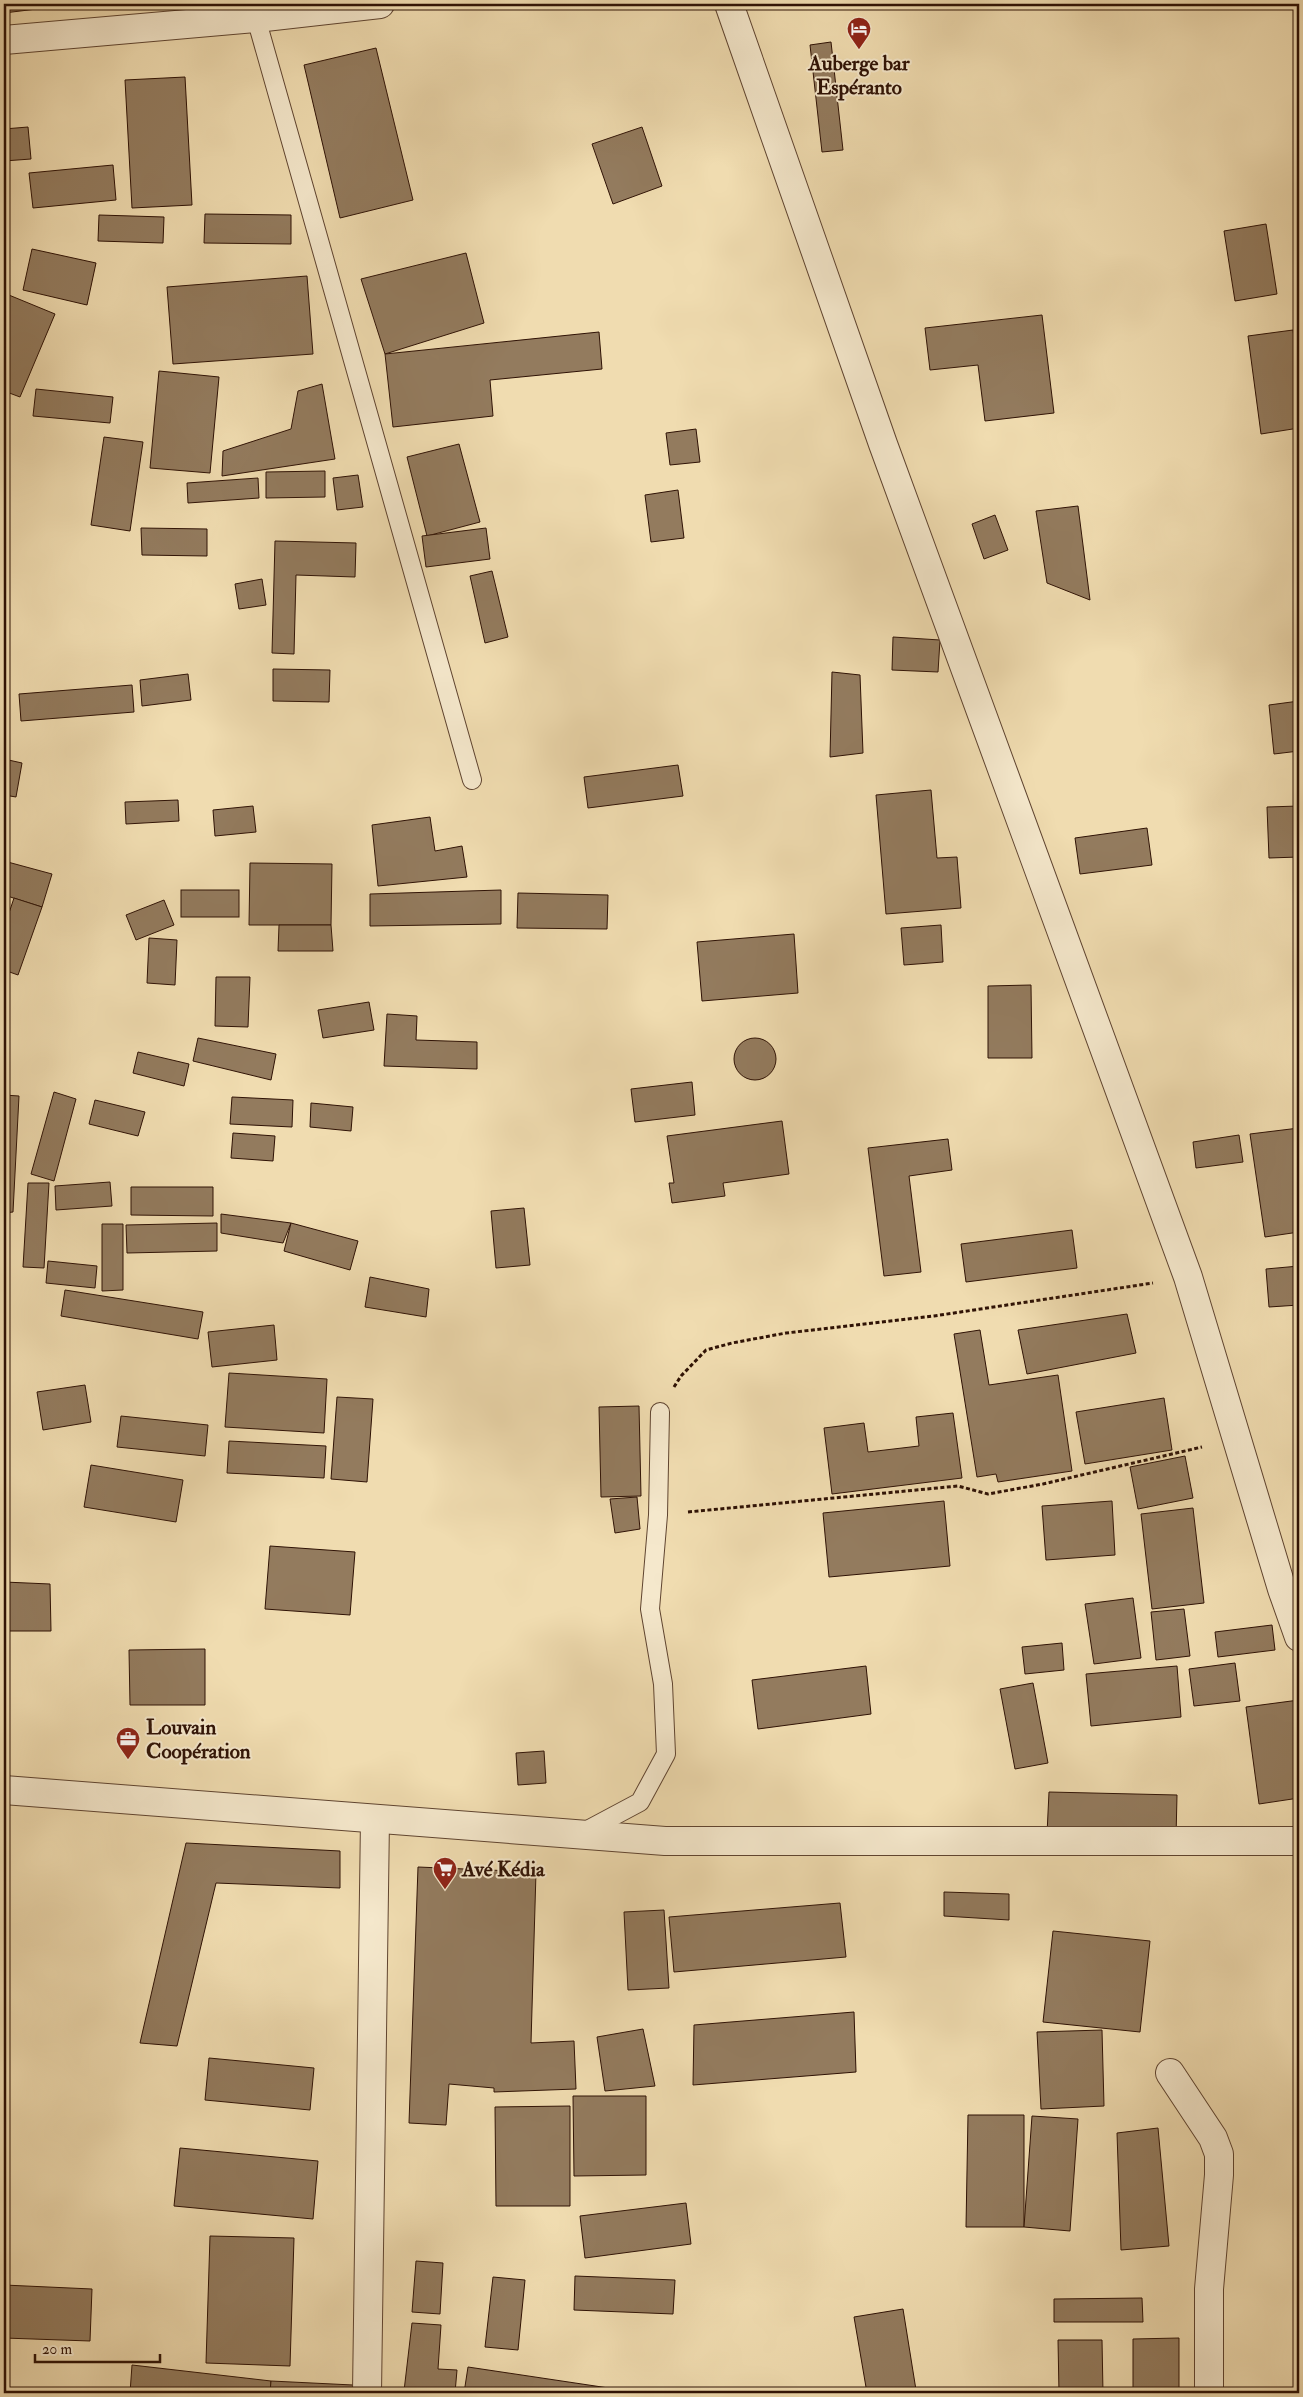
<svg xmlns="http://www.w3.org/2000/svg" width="1303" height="2397" font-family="'IM FELL Double Pica',serif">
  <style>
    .building { fill: #937b5e; stroke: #2f1205 }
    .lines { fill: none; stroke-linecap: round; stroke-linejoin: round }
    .lane-casing { stroke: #5f4430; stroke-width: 20 }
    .street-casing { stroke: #5f4430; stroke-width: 30 }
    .path { stroke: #2f1205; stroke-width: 3; stroke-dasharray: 4 2.5; stroke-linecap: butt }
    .lane { stroke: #f5e8cc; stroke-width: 18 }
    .street { stroke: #f5e8cc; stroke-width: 28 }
    .labels { text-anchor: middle; stroke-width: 4; stroke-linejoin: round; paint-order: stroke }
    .poi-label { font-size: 21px; font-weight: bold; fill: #2f1205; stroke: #f5e8cc; text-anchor: start }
  </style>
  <rect width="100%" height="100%" fill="#f0dcb0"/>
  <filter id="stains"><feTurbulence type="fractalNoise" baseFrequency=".004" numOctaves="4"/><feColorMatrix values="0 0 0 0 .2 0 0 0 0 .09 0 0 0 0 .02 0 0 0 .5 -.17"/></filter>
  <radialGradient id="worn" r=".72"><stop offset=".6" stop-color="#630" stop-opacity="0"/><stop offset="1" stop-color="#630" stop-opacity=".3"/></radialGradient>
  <g class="building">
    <polygon points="4,4 61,4 61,6 4,13"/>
    <polygon points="831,42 843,150 822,152 810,45"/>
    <polygon points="376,48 413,200 340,218 304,65"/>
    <polygon points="185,77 192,205 132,208 125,80"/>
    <polygon points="28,127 31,159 4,161 4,129"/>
    <polygon points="642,127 662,186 613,204 592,144"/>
    <polygon points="113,165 116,200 33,208 29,173"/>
    <polygon points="205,214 291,215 291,244 204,243"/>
    <polygon points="99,215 164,217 163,243 98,241"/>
    <polygon points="1266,224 1277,294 1235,301 1224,231"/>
    <polygon points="1294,245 1299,245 1299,277"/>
    <polygon points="32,249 96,263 87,305 23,290"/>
    <polygon points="466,253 484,323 385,354 361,279"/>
    <polygon points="307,276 313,354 173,364 167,287"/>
    <polygon points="4,293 55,314 20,397 4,391"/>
    <polygon points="1042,315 1054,413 985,421 978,365 930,370 925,328"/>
    <polygon points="1293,330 1299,375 1299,428 1261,434 1248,336"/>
    <polygon points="599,332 602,369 490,380 493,416 393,427 385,354"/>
    <polygon points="159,371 219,377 210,473 150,468"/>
    <polygon points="322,384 335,459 222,476 223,451 291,429 298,391"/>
    <polygon points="36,389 113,397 110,423 33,416"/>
    <polygon points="696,429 700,462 670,465 666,433"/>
    <polygon points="104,437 143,442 130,531 91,525"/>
    <polygon points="459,444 480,522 427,536 407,457"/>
    <polygon points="325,471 325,497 266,498 266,472"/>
    <polygon points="358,475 363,507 337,510 333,478"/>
    <polygon points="258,478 259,498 188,503 187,483"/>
    <polygon points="678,490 684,538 651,542 645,495"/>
    <polygon points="1078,506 1090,600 1047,583 1036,511"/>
    <polygon points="995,515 1008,550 984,559 972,524"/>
    <polygon points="141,528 207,529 207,556 142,555"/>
    <polygon points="486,528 490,559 426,567 422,536"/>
    <polygon points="275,541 356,543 355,577 296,575 294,654 272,653"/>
    <polygon points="492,571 508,637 485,643 470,576"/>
    <polygon points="262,579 266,605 239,609 235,584"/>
    <polygon points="893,637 940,640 938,672 892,670"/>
    <polygon points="273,669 330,670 329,702 273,701"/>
    <polygon points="832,672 860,675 863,753 830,757"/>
    <polygon points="188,674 191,700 142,706 140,680"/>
    <polygon points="132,685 134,712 21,721 19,694"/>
    <polygon points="1299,701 1299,751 1274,754 1269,705"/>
    <polygon points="4,759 22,763 16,797 4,795"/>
    <polygon points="678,765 683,796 588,808 584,777"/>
    <polygon points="931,790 937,858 957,857 961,908 886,914 876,795"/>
    <polygon points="178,800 179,821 126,824 125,802"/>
    <polygon points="253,806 256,832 215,836 213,810"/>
    <polygon points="1299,806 1299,857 1269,858 1267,807"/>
    <polygon points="430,817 435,851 462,846 467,877 378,886 372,825"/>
    <polygon points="1147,828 1152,865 1080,874 1075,838"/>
    <polygon points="4,861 52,874 42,907 4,895"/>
    <polygon points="250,863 332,864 331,925 249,925"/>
    <rect x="181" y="890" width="58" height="27"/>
    <polygon points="501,890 501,924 370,926 370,894"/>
    <polygon points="518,893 608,895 607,929 517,928"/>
    <polygon points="14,898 42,907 18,975 4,970 4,928"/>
    <polygon points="164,900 174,925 136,940 126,915"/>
    <polygon points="279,925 331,925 333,951 278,951"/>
    <polygon points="941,925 943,962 904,965 901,928"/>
    <polygon points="794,934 798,993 702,1001 697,942"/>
    <polygon points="149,938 177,940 175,985 147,983"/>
    <polygon points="216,977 250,977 248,1027 215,1026"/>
    <polygon points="1031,985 1032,1058 988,1058 988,986"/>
    <polygon points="369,1002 374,1030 323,1038 318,1010"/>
    <polygon points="387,1014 417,1016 416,1040 477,1042 477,1069 384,1066"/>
    <polygon points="198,1038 276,1054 271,1080 193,1061"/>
    <circle cx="755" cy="1059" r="21"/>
    <polygon points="138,1052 189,1064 184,1086 133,1073"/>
    <polygon points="692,1082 695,1115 635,1122 631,1089"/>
    <polygon points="54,1092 76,1099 54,1181 31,1174"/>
    <polygon points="4,1095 19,1096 13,1212 4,1213"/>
    <polygon points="232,1097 293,1100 292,1127 230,1124"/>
    <polygon points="95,1100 145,1112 138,1136 89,1124"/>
    <polygon points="311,1103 353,1107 351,1131 310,1127"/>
    <polygon points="782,1121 789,1174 723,1183 725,1196 672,1203 669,1183 674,1183 667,1136"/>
    <polygon points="1299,1128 1299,1232 1265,1237 1250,1134"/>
    <polygon points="233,1133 275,1136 273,1161 231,1158"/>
    <polygon points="1239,1135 1243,1162 1196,1168 1193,1142"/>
    <polygon points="948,1139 952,1170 909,1176 921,1272 884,1276 868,1148"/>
    <polygon points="110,1182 112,1206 56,1210 55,1186"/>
    <polygon points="28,1183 49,1183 44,1268 23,1267"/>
    <polygon points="131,1187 213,1187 213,1216 131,1215"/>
    <polygon points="524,1208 530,1265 496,1268 491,1211"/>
    <polygon points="221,1214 291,1223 283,1243 221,1233"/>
    <polygon points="217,1223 217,1251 127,1253 126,1225"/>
    <polygon points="291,1223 358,1241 350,1270 284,1251"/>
    <polygon points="102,1224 123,1224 123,1290 102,1291"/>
    <polygon points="1072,1230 1077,1268 966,1282 961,1244"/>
    <polygon points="48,1261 97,1266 95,1288 46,1283"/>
    <polygon points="1299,1266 1299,1305 1269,1307 1266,1269"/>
    <polygon points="370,1277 429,1289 426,1317 365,1307"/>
    <polygon points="65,1290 203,1312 198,1339 61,1316"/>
    <polygon points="1127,1314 1136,1353 1027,1374 1018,1330"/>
    <polygon points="274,1325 277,1360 212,1367 208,1332"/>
    <polygon points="980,1330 989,1385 1058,1375 1072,1471 998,1482 996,1474 977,1477 954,1334"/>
    <polygon points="229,1373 327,1379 324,1433 225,1427"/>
    <polygon points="85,1385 91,1422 43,1430 37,1392"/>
    <polygon points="337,1397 373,1399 367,1482 331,1479"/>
    <polygon points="1164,1398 1172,1450 1085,1464 1076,1412"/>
    <polygon points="639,1406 641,1496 601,1497 599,1407"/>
    <polygon points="953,1413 962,1478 832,1494 824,1428 864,1423 868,1452 919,1446 916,1417"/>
    <polygon points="121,1416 208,1425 205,1456 117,1447"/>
    <polygon points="229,1441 326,1446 324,1478 227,1473"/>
    <polygon points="1185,1456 1193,1498 1138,1509 1130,1467"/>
    <polygon points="91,1465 183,1480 176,1522 84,1507"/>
    <polygon points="637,1497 640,1529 615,1533 610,1499"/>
    <polygon points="944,1501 950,1566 829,1577 823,1513"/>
    <polygon points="1112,1501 1115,1555 1046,1560 1042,1506"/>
    <polygon points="1193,1508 1204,1603 1152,1609 1141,1514"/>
    <polygon points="270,1546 355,1552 350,1615 265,1609"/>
    <polygon points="4,1582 50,1584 51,1631 4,1631"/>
    <polygon points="1133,1598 1141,1658 1094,1664 1085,1604"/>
    <polygon points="1184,1609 1190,1656 1156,1660 1151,1612"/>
    <polygon points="1272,1625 1275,1650 1218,1657 1215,1632"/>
    <polygon points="1062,1643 1064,1670 1025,1674 1022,1647"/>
    <polygon points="205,1649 205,1705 130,1705 129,1650"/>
    <polygon points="1235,1663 1240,1701 1194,1706 1189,1669"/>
    <polygon points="866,1666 871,1714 758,1729 752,1680"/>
    <polygon points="1177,1666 1181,1717 1091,1726 1086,1674"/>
    <polygon points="1033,1683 1048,1763 1015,1769 1000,1689"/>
    <polygon points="1299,1700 1299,1798 1259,1804 1246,1707"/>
    <polygon points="544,1751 546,1783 518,1785 516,1753"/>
    <polygon points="1049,1792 1177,1795 1176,1838 1047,1834"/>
    <polygon points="186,1843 340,1851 340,1888 216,1883 177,2046 140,2043"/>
    <polygon points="418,1867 536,1872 531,2043 574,2041 576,2089 494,2092 494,2088 449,2084 446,2125 409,2123"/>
    <polygon points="944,1892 1009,1894 1009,1920 944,1916"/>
    <polygon points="840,1903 846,1957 674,1972 669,1917"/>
    <polygon points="664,1910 669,1988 628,1990 624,1912"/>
    <polygon points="1053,1931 1150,1941 1140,2032 1043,2022"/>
    <polygon points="854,2012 856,2072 693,2085 694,2025"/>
    <polygon points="643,2029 655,2086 605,2091 597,2037"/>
    <polygon points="1102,2030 1104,2106 1041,2109 1037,2032"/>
    <polygon points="209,2058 314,2068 310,2110 205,2100"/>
    <polygon points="573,2096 646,2096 646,2175 574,2176"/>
    <polygon points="570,2106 570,2206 496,2206 495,2107"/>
    <polygon points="968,2115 1024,2115 1024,2227 966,2227"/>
    <polygon points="1032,2116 1078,2119 1070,2231 1024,2227"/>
    <polygon points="1158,2128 1169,2246 1121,2250 1117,2133"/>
    <polygon points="180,2148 318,2161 313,2219 174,2206"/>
    <polygon points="686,2203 691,2244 585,2258 580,2216"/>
    <polygon points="210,2236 294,2238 290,2366 206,2363"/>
    <polygon points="416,2261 443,2263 440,2314 412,2312"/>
    <polygon points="575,2276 675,2280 673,2314 574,2310"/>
    <polygon points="493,2277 525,2280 518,2350 485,2347"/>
    <polygon points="4,2285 92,2289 90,2341 4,2338"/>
    <polygon points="1142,2298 1143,2322 1054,2322 1054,2299"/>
    <polygon points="903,2309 916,2390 898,2393 867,2393 854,2317"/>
    <polygon points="412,2323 441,2325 438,2369 457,2370 455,2393 404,2391"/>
    <polygon points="1179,2338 1179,2393 1133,2393 1133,2339"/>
    <polygon points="1058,2340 1102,2340 1103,2393 1059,2393"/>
    <polygon points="132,2365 271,2381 270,2393 130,2393"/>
    <polygon points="468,2367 642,2393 464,2393"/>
    <polygon points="271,2381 353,2385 352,2393 270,2393"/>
    <polygon points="1299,2387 1299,2393 1268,2393 1268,2391"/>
  </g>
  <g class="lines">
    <defs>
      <g id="lane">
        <polyline points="256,18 472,780"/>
        <polyline points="580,1834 640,1802 666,1754 663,1684 650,1609 658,1515 660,1412"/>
      </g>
      <g id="street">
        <polyline points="729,4 883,444 1188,1277 1282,1589 1299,1637"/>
        <polyline points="4,40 256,18 380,4"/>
        <polyline points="4,1790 665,1841 1299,1841"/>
        <polyline points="1170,2073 1213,2138 1219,2154 1219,2175 1209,2289 1209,2393"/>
        <polyline points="367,2393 375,1819"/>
      </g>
    </defs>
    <use href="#lane" class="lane-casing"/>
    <use href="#street" class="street-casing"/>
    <g class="path">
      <polyline points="674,1387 681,1376 706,1350 732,1343 786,1333 934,1316 1153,1283"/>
      <polyline points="688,1512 958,1486 988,1494 1043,1484 1202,1447"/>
    </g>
    <use href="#lane" class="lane"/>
    <use href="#street" class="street"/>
  </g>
  <defs>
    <symbol id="hotel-pin" viewBox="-11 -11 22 30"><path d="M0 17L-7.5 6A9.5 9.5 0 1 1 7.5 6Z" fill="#8f2418" stroke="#f5e8cc"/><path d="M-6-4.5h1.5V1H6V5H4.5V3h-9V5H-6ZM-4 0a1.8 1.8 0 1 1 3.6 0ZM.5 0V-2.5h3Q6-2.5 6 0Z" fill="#fff"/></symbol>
    <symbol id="office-pin" viewBox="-11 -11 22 30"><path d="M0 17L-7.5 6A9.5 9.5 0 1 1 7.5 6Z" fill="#8f2418" stroke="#f5e8cc"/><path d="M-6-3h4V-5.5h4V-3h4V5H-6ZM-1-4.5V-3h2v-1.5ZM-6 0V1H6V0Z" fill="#fff"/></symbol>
    <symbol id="supermarket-pin" viewBox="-11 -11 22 30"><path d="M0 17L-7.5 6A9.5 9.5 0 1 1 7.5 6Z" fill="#8f2418" stroke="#f5e8cc"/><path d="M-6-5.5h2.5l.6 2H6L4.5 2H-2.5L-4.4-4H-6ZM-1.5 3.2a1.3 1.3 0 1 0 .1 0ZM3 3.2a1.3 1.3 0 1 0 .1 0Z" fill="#fff"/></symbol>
  </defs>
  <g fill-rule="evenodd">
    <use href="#hotel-pin" x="845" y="15" width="28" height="38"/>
    <use href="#office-pin" x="114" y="1725" width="28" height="38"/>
    <use href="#supermarket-pin" x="431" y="1855" width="28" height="38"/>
  </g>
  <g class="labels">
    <g class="poi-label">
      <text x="859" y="70" text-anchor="middle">Auberge bar<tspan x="859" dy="24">Espéranto</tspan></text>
      <text x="146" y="1734">Louvain<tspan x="146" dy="24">Coopération</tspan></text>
      <text x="462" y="1876">Avé Kédia</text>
    </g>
  </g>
  <rect width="1303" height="2397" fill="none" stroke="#f0dcb0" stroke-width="20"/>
  <rect x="5" y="5" width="1293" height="2387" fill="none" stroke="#2f1205" stroke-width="2.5"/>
  <rect x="10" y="10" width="1283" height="2377" fill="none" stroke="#2f1205"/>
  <path d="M35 2354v8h125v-8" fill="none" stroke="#2f1205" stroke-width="2.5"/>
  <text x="42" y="2354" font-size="15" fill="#2f1205" stroke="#f5e8cc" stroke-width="4" paint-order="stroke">20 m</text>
  <rect width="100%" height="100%" filter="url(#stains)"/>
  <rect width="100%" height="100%" fill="url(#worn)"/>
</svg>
